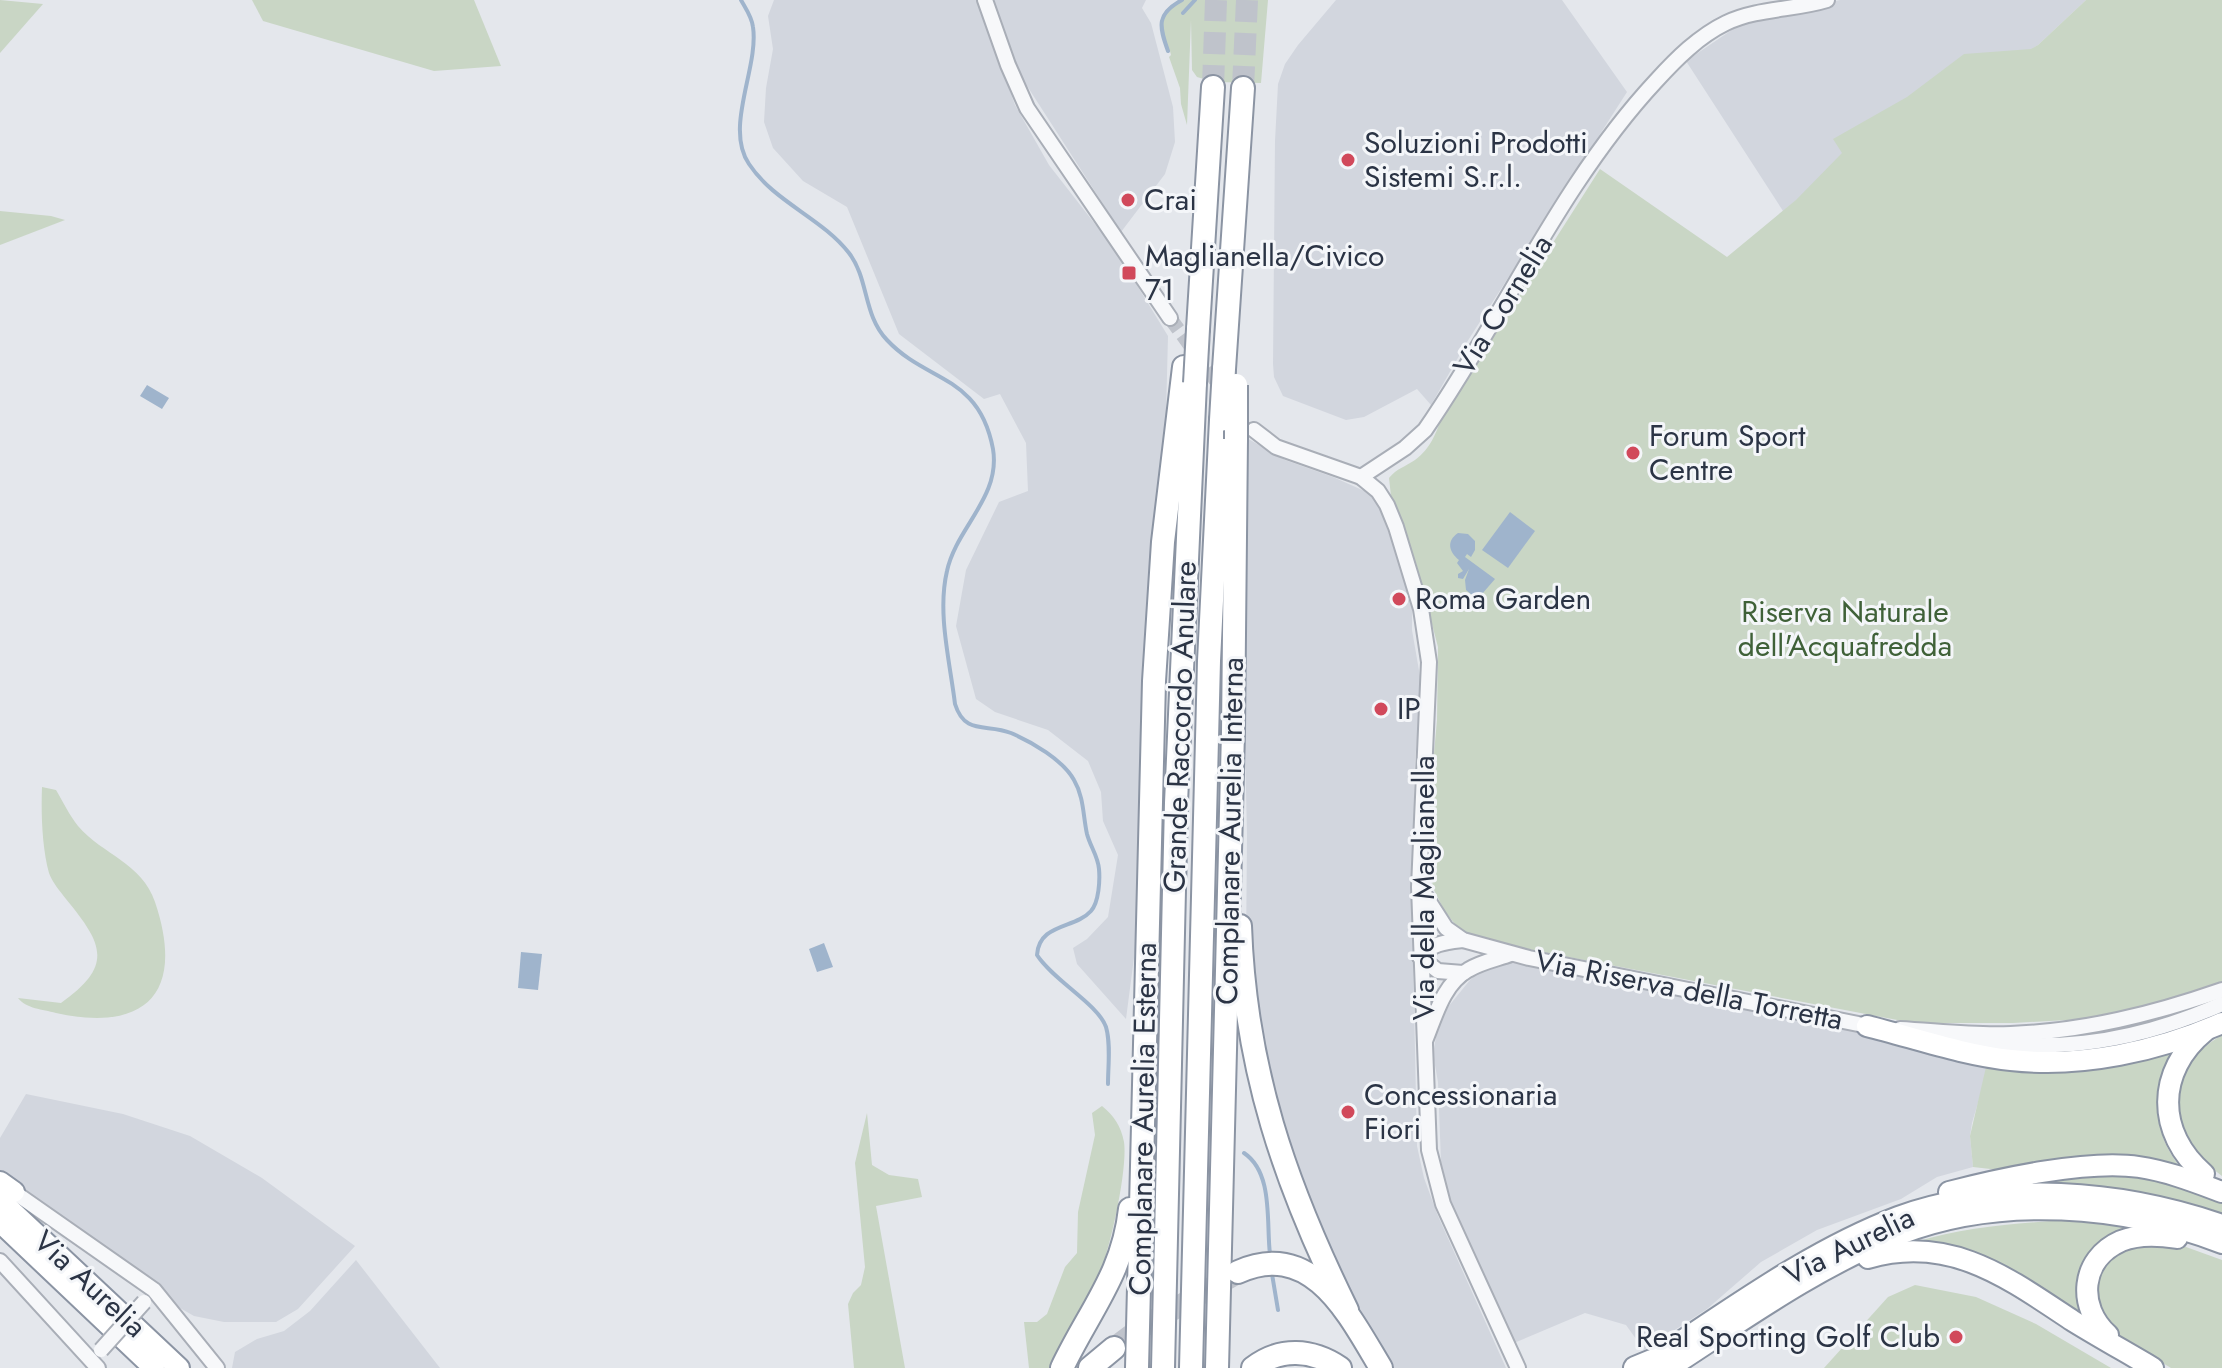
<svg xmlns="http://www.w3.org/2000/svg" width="2222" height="1368" font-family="Jost,sans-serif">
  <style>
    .built { fill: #d2d6de }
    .green { fill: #c9d6c5 }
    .water { fill: #9fb4cc }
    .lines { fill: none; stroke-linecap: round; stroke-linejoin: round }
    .stream { stroke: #9fb4cc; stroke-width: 4 }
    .tertiary-tunnel { stroke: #bfc3cb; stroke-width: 14; stroke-dasharray: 14 7; stroke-linecap: butt }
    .motorway-tunnel { stroke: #bfc3cb; stroke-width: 22; stroke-dasharray: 22 11; stroke-linecap: butt }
    .tertiary-casing { stroke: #a9aeb7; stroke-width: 18 }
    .trunk-casing { stroke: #8b94a3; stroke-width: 24 }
    .motorway-casing { stroke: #8b94a3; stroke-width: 26 }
    .tertiary { stroke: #f7f8fa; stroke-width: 14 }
    .trunk { stroke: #fff; stroke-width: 20 }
    .motorway { stroke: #fff; stroke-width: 22 }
    .tertiary-bridge-casing { stroke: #a9aeb7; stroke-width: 18; stroke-linecap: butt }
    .motorway-bridge-casing { stroke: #8b94a3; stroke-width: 26; stroke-linecap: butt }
    .tertiary-bridge { stroke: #f7f8fa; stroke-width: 14 }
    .motorway-bridge { stroke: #fff; stroke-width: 22 }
    .poi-dot { fill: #d1495b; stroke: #f4f6f9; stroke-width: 3 }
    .labels { text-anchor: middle; stroke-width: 6; stroke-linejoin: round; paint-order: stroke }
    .poi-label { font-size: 30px; fill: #2b3445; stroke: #f4f6f9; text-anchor: start }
    .street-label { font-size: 30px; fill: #2b3445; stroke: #f4f6f9 }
    .park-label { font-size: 30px; fill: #3f6138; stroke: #f4f6f9 }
  </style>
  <rect width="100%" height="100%" fill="#e4e7ec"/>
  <g class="built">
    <polygon points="774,0 977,0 1015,105 1049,165 1116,251 1168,336 1166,414 1149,580 1138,927 1126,1019 1077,964 1073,948 1087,939 1108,917 1118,855 1103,821 1101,792 1088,761 1048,730 995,712 976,699 956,626 966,570 999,502 1028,491 1026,443 1000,394 984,399 899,334 847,207 803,181 773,148 764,122 766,88 773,49 768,16"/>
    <polygon points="994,0 1146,0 1142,8 1151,23 1173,107 1175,142 1165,174 1121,232 1013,64"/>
    <polygon points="1336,0 1562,0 1627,92 1467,342 1431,405 1417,389 1364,417 1346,420 1283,396 1274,377 1273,364 1275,141 1278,84 1285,64 1298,45"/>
    <polygon points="1840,0 2086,0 2038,45 1764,227 1783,211 1686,61 1742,23"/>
    <polygon points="1245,437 1285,460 1333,477 1369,493 1380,508 1412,598 1412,630 1422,688 1415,760 1412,909 1417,1146 1424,1178 1438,1216 1506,1368 1391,1368 1353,1299 1278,1125 1246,950 1247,835 1243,657 1248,501"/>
    <polygon points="1515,962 1637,984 1924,1047 1989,1065 1972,1123 1970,1136 1973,1167 1937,1177 1901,1199 1817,1230 1761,1262 1707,1309 1644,1350 1626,1325 1585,1313 1514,1343 1451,1204 1441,1162 1438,1082 1433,1054 1437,1031 1448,1007 1470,980 1484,967"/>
    <polygon points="26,1094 123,1114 190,1136 262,1178 355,1246 298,1309 276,1322 224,1322 194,1316 180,1308 153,1279 0,1177 0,1138"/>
    <polygon points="356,1260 440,1368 232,1368 235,1352 257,1339 284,1331 310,1311"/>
  </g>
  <g class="green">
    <polygon points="0,0 43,4 0,53"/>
    <polygon points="252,0 474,0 501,66 434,71 263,21"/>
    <path d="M1180,0H1268L1261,83L1214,82L1197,77L1192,70L1191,20L1187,125L1181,104L1180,88L1169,57L1171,55L1170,51L1167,52C1159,28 1154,13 1180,0Z"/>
    <path d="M2086,0H2222V982L2151,1007L2086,1019L2013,1023H1913L1479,940L1461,932L1444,910L1433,888L1428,845V820L1437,720L1438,647L1416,563L1391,496L1389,478C1397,468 1405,467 1415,460C1431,448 1435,435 1442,417L1600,169L1727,257L1796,200L1842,153L1833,139L1907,97L1964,54L2031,49L2038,45Z"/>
    <polygon points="0,211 51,216 65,220 0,245"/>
    <path d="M42,787L56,790C63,802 70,816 78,826C103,855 142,863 155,902C185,991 148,1033 56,1013C42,1009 27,1009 18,998L61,1003C115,965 102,943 66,899C60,891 52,882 49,873C42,847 41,814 42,787Z"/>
    <path d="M2222,1035V1176C2169,1138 2160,1070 2222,1035Z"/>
    <path d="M2177,1048C2160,1100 2145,1126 2185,1173L2008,1171L1973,1167L1970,1136L1986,1067L2025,1070Z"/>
    <path d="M1102,1106C1114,1116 1121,1126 1124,1142C1128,1169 1109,1255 1097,1280C1084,1310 1067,1339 1052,1368H1029L1024,1322H1037L1047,1314L1065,1267L1077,1253L1078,1212L1095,1135L1092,1113Z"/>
    <polygon points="867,1113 872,1165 889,1175 918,1179 922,1197 876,1206 905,1368 854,1368 848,1304 853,1293 861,1285 865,1267 855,1163"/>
    <polygon points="2108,1172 2139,1174 2222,1200 2222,1215 2139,1192 2036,1182"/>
    <path d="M2063,1220L2134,1228L2116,1233L2077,1312L2016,1273L1916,1242C1964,1227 2013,1224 2063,1220Z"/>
    <polygon points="2175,1243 2222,1260 2222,1368 2171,1368 2112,1332 2097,1316 2096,1273 2120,1247"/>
    <polygon points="1915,1285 1976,1297 2036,1324 2111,1368 1824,1368 1888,1297"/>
  </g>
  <g class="water">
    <polygon points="147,385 169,398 162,409 140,396"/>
    <polygon points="1510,512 1535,531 1508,568 1482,550"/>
    <path d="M1458,533L1468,534L1475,541V550L1471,557L1467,554L1465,557L1495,579L1482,594L1472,595L1466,590L1465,580L1469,569L1463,579L1458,578V574L1463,571L1457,563L1459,560C1449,552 1446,541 1458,533Z"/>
    <polygon points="824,943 833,967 817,972 809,949"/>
    <polygon points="521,952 542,954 538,990 518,988"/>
  </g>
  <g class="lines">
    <g class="stream">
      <path d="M741,0C746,9 752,17 753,27C759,68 724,127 749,164C774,202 822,218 849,253C869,279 863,315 887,340C927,383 979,374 993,449C1001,497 956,528 947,571C937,613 950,662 955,704C965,736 987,723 1011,733C1032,742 1063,760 1074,780C1084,797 1083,816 1087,834C1090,846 1098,856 1099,869C1100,880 1099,902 1091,911C1075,929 1039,923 1037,955C1053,980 1098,1004 1106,1027C1111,1044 1108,1066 1108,1084"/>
      <polyline points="1183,13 1195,0"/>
      <path d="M1168,51C1159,26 1156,14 1182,0"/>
      <path d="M1244,1153C1274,1173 1266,1224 1270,1254"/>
      <polyline points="1272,1274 1278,1310"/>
    </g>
    <polyline class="tertiary-tunnel" points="1170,318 1224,392"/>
    <g class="motorway-tunnel">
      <polyline points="1213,87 1216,0"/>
      <polyline points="1243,88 1247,0"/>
      <polyline points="1114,1348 1144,1326 1234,1275"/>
    </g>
    <defs>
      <g id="tertiary">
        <polyline points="985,0 1008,65 1027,108 1170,318"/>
        <polyline points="1254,430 1276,447 1361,477 1378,491 1387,505 1396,527 1421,609 1429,662 1419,887 1429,1150 1443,1204 1518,1368"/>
        <path d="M1361,477L1405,448L1425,430C1504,316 1561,183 1656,81C1676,59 1699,36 1726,23C1757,8 1795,10 1827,0"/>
        <polyline points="1421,889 1446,928 1463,940 1529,958 1873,1027"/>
        <path d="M1420,957C1432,943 1446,942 1463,940"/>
        <polyline points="1420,957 1438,971 1463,973"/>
        <path d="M1900,1029C1937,1031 1974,1036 2011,1034C2085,1031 2153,1014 2222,990"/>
        <path d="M1941,1038C2046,1053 2125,1047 2222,1004"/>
        <path d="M1425,1041C1435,1017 1443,984 1468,970C1481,962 1497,959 1511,954"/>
        <polyline points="14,1192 154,1290 217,1368"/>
        <polyline points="0,1261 98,1368"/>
      </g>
      <g id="trunk">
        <path d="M1867,1026C1915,1038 1963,1055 2011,1060C2082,1068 2158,1051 2222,1023"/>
        <path d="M2204,1174C2156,1133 2156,1071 2205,1031"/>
        <polyline points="0,1182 14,1192"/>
        <path d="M1949,1192C1999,1179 2089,1159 2139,1167C2167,1171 2195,1182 2222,1192"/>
        <polyline points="0,1200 179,1368"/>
        <polyline points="0,1222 154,1368"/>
        <path d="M1868,1258C1950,1234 2008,1278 2073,1321C2099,1337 2126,1352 2153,1368"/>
        <path d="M2108,1335C2077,1307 2080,1259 2121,1241C2138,1234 2159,1235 2177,1238"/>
        <path d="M1641,1368C1723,1315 1806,1252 1898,1217C2001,1180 2121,1190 2222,1225"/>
        <path d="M1669,1368C1743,1320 1818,1266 1900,1234C2001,1195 2123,1205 2222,1243"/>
      </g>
      <g id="motorway">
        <polyline points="1198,329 1213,87"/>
        <polyline points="1224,369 1243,88"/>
        <path d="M1240,926C1245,1069 1285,1184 1347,1310"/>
        <path d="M1238,1272C1313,1238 1350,1317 1381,1368"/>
        <path d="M1062,1368C1089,1311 1123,1274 1130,1209"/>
        <polyline points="1090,1368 1114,1348"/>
        <polyline points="1137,1368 1154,681 1163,542 1184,367"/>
        <polyline points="1163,1368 1176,803 1195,383"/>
        <polyline points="1191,1368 1209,661 1221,420"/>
        <polyline points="1217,1368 1233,732 1236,439"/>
        <path d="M1253,1368C1280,1347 1312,1349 1340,1368"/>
        <polyline points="1635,1368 1652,1361"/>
      </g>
    </defs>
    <use href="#tertiary" class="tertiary-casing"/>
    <use href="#trunk" class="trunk-casing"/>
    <use href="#motorway" class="motorway-casing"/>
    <use href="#tertiary" class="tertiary"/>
    <use href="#trunk" class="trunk"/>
    <use href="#motorway" class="motorway"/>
    <defs>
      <polyline id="tertiary-bridge" points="101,1350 144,1302"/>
      <g id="motorway-bridge">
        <polyline points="1195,383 1198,329"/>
        <polyline points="1221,420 1224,369"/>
        <polyline points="1236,439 1236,385"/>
      </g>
    </defs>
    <use href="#tertiary-bridge" class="tertiary-bridge-casing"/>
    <use href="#motorway-bridge" class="motorway-bridge-casing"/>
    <use href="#tertiary-bridge" class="tertiary-bridge"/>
    <use href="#motorway-bridge" class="motorway-bridge"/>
  </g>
  <g class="poi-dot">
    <circle cx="1348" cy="160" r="8"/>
    <circle cx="1128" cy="200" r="8"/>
    <rect x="1121" y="265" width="16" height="16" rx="4"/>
    <circle cx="1633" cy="453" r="8"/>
    <circle cx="1399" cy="599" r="8"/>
    <circle cx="1381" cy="709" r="8"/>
    <circle cx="1348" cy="1112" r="8"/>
    <circle cx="1956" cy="1337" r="8"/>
  </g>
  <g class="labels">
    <g class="poi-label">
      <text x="1364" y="153">Soluzioni Prodotti<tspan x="1364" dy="34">Sistemi S.r.l.</tspan></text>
      <text x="1144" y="210">Crai</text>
      <text x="1145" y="266">Maglianella/Civico<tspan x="1145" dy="34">71</tspan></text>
      <text x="1649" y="446">Forum Sport<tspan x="1649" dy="34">Centre</tspan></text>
      <text x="1415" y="609">Roma Garden</text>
      <text x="1397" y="719">IP</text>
      <text x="1364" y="1105">Concessionaria<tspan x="1364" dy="34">Fiori</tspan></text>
      <text x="1940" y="1347" text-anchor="end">Real Sporting Golf Club</text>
    </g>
    <g class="street-label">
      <text transform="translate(1503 305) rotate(-58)" y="10">Via Cornelia</text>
      <text transform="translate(1180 727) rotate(-88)" y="10">Grande Raccordo Anulare</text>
      <text transform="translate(1230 831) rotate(-89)" y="10">Complanare Aurelia Interna</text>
      <text transform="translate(1424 888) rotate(-90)" y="10">Via della Maglianella</text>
      <text transform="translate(1689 990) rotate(11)" y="10">Via Riserva della Torretta</text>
      <text transform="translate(1143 1119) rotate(-89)" y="10">Complanare Aurelia Esterna</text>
      <text transform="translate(1849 1246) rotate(-26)" y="10">Via Aurelia</text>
      <text transform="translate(90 1284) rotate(43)" y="10">Via Aurelia</text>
    </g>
    <g class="park-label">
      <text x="1845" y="622">Riserva Naturale<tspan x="1845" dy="34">dell'Acquafredda</tspan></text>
    </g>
  </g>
</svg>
